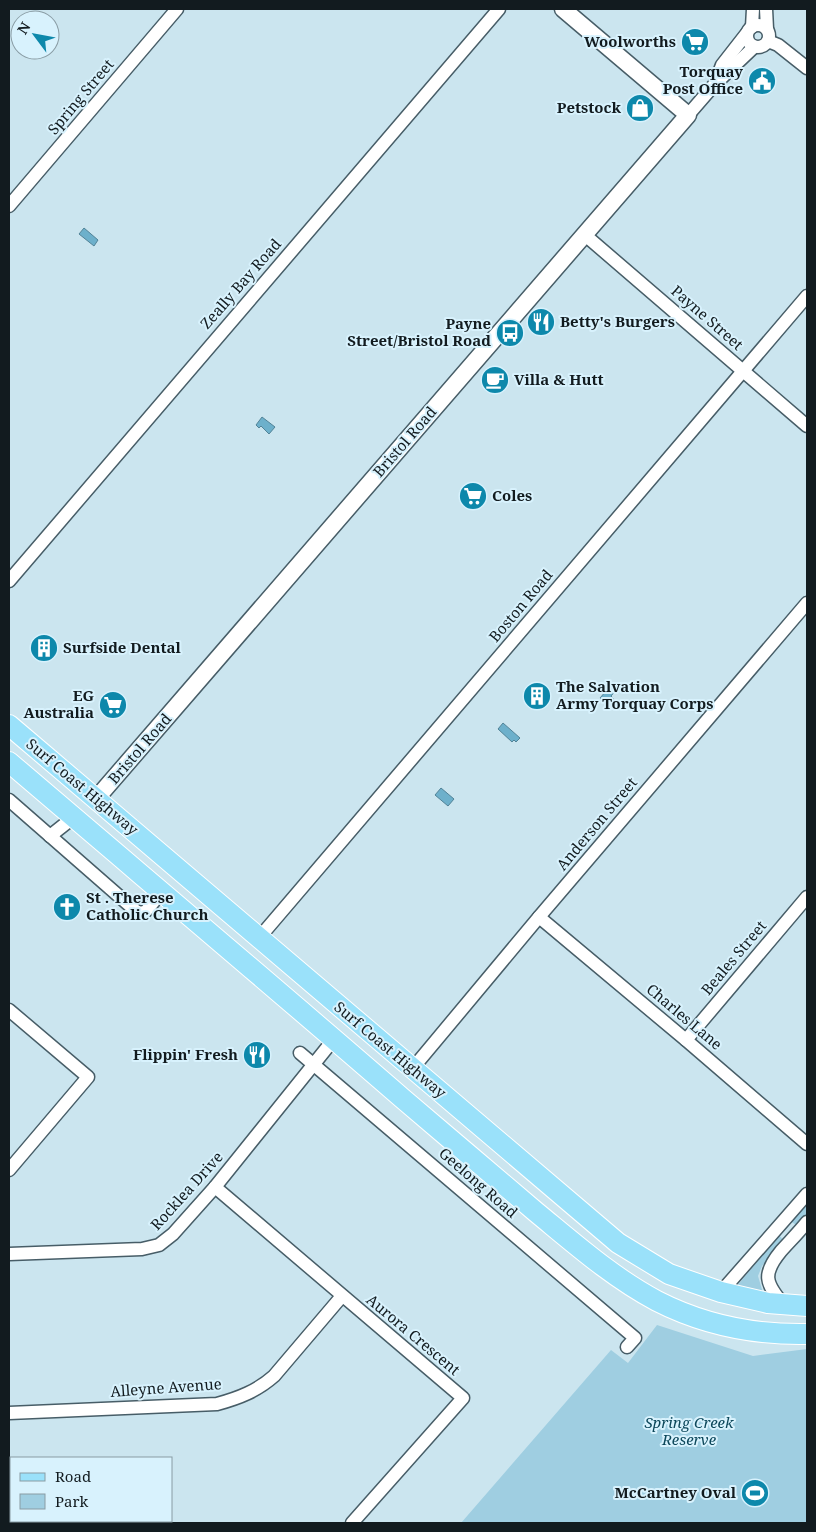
<svg xmlns="http://www.w3.org/2000/svg" width="816" height="1532" font-family="'Noto Serif',serif">
  <style>
    .green { fill: #9fcee1 }
    .water { fill: #6db0cb; stroke: #528397 }
    .lines { fill: none; stroke-linecap: round; stroke-linejoin: round }
    .minor-casing { stroke: #475d67; stroke-width: 15 }
    .tertiary-casing { stroke: #475d67; stroke-width: 19 }
    .primary-casing { stroke: #fff; stroke-width: 22 }
    .minor { stroke: #fff; stroke-width: 12 }
    .tertiary { stroke: #fff; stroke-width: 16 }
    .primary { stroke: #9ae1fa; stroke-width: 20 }
    .labels { text-anchor: middle; stroke-width: 4; stroke-linejoin: round; paint-order: stroke }
    .poi-label { font-size: 15px; font-weight: bold; fill: #121b1f; stroke: #d8f2fd; text-anchor: end }
    .street-label { font-size: 15px; fill: #121b1f; stroke: #d8f2fd }
    .park-label { font-size: 15px; font-style: italic; fill: #0c475a; stroke: #d8f2fd }
  </style>
  <rect width="100%" height="100%" fill="#cbe5ef"/>
  <g class="green">
    <polygon points="807,1201 807,1215 798,1226 790,1221"/>
    <polygon points="779,1235 784,1241 762,1266 758,1276 763,1293 737,1286"/>
    <polygon points="657,1325 753,1356 807,1349 807,1523 461,1523 611,1350 628,1363"/>
  </g>
  <g class="water">
    <polygon points="84,228 98,240 94,246 79,234"/>
    <polygon points="262,417 275,427 269,434 261,426 259,428 256,425"/>
    <polygon points="613,683 618,688 611,696 614,699 608,705 600,698"/>
    <polygon points="503,723 520,738 516,742 514,740 512,742 498,729"/>
    <polygon points="441,788 454,799 448,806 435,795"/>
  </g>
  <g class="lines">
    <defs>
      <g id="minor">
        <polyline points="766,9 767,29"/>
        <circle cx="758" cy="36" r="11"/>
        <polyline points="752,27 753,9"/>
        <polyline points="768,41 778,45 807,68"/>
        <polyline points="716,81 722,65 747,33"/>
        <polyline points="688,115 714,85 754,47"/>
        <polyline points="9,206 177,9"/>
        <polyline points="585,235 807,426"/>
        <polyline points="9,581 499,9"/>
        <polyline points="9,800 136,911 141,913 146,911 161,893"/>
        <polyline points="50,836 74,817"/>
        <polyline points="539,917 686,1040 807,1144"/>
        <polyline points="259,938 807,296"/>
        <polyline points="9,1010 88,1077 9,1170"/>
        <polyline points="686,1040 807,897"/>
        <polyline points="300,1053 635,1338 627,1347"/>
        <polyline points="413,1068 539,917 807,603"/>
        <polyline points="215,1187 463,1398 352,1523"/>
        <polyline points="9,1254 142,1249 159,1245 173,1234 215,1187 334,1039"/>
        <polyline points="721,1292 807,1194"/>
        <path d="M784,1305C765,1283 762,1274 781,1251C790,1241 799,1232 807,1222"/>
        <path d="M9,1413L217,1404C239,1398 257,1391 274,1376L342,1296"/>
      </g>
      <polyline id="tertiary" points="96,799 688,115 563,9"/>
      <g id="primary">
        <polyline points="9,725 618,1243 669,1274 721,1292 768,1303 807,1306"/>
        <path d="M9,762C140,874 272,985 402,1098C447,1136 491,1174 536,1212C575,1244 612,1277 657,1301C704,1325 755,1335 807,1334"/>
      </g>
    </defs>
    <use href="#minor" class="minor-casing"/>
    <use href="#tertiary" class="tertiary-casing"/>
    <use href="#primary" class="primary-casing"/>
    <use href="#minor" class="minor"/>
    <use href="#tertiary" class="tertiary"/>
    <use href="#primary" class="primary"/>
  </g>
  <defs>
    <symbol id="supermarket-disc" viewBox="-11 -11 22 22"><circle r="9.5" fill="#0d88ab" stroke="#d8f2fd"/><path d="M-6-5.5h2.5l.6 2H6L4.5 2H-2.5L-4.4-4H-6ZM-1.5 3.2a1.3 1.3 0 1 0 .1 0ZM3 3.2a1.3 1.3 0 1 0 .1 0Z" fill="#fff"/></symbol>
    <symbol id="civic-disc" viewBox="-11 -11 22 22"><circle r="9.5" fill="#0d88ab" stroke="#d8f2fd"/><path d="M-.6-6.5H3V-4.5H.6V-3L4-1V1h2V6H-6V1h2V-1L-.6-3ZM-1.2 2.5V6h2.4V2.5Z" fill="#fff"/></symbol>
    <symbol id="shop-disc" viewBox="-11 -11 22 22"><circle r="9.5" fill="#0d88ab" stroke="#d8f2fd"/><path d="M-5-2.5h2.3a2.7 3.5 0 0 1 5.4 0H5L5.5 6h-11ZM-1.5-2.5h3a1.5 2.3 0 0 0-3 0Z" fill="#fff"/></symbol>
    <symbol id="restaurant-disc" viewBox="-11 -11 22 22"><circle r="9.5" fill="#0d88ab" stroke="#d8f2fd"/><path d="M-5-6h1v4h1v-4h1v4h1v-4h1v5L-1.5 .5V6h-2V.5L-5-1ZM5-6V6H3V1.5H1.5Q1.5-4 5-6Z" fill="#fff"/></symbol>
    <symbol id="bus-disc" viewBox="-11 -11 22 22"><circle r="9.5" fill="#0d88ab" stroke="#d8f2fd"/><path d="M-5-6H5V4H4V6H2V4H-2V6H-4V4H-5ZM-3.5-4V0h7V-4ZM-3.5 1.2v1.5H-2V1.2ZM2 1.2v1.5H3.5V1.2Z" fill="#fff"/></symbol>
    <symbol id="cafe-disc" viewBox="-11 -11 22 22"><circle r="9.5" fill="#0d88ab" stroke="#d8f2fd"/><path d="M-5.5-4.5H6V0H3Q3 3.5 0 3.5H-2.5Q-5.5 3.5-5.5 0ZM3-3.2v2h1.7v-2ZM-6 4.5H4V6H-6Z" fill="#fff"/></symbol>
    <symbol id="building-disc" viewBox="-11 -11 22 22"><circle r="9.5" fill="#0d88ab" stroke="#d8f2fd"/><path d="M-4-6H4V6H1V3H-1V6H-4ZM-2.5-4.3h1.7v1.8h-1.7ZM.8-4.3h1.7v1.8H.8ZM-2.5-1h1.7V.8h-1.7ZM.8-1h1.7V.8H.8Z" fill="#fff"/></symbol>
    <symbol id="church-disc" viewBox="-11 -11 22 22"><circle r="9.5" fill="#0d88ab" stroke="#d8f2fd"/><path d="M-1.2-6h2.4v3.5h3.3v2.4h-3.3V6h-2.4V-.1h-3.3v-2.4h3.3Z" fill="#fff"/></symbol>
    <symbol id="stadium-disc" viewBox="-11 -11 22 22"><circle r="9.5" fill="#0d88ab" stroke="#d8f2fd"/><path d="M0-5a6.5 5 0 1 0 0 10a6.5 5 0 1 0 0-10ZM-3.5-1.8h7v3.6h-7Z" fill="#fff"/></symbol>
  </defs>
  <g fill-rule="evenodd">
    <use href="#supermarket-disc" x="679" y="26" width="32" height="32"/>
    <use href="#civic-disc" x="746" y="65" width="32" height="32"/>
    <use href="#shop-disc" x="624" y="92" width="32" height="32"/>
    <use href="#restaurant-disc" x="525" y="306" width="32" height="32"/>
    <use href="#bus-disc" x="494" y="317" width="32" height="32"/>
    <use href="#cafe-disc" x="479" y="364" width="32" height="32"/>
    <use href="#supermarket-disc" x="457" y="480" width="32" height="32"/>
    <use href="#building-disc" x="28" y="632" width="32" height="32"/>
    <use href="#building-disc" x="521" y="680" width="32" height="32"/>
    <use href="#supermarket-disc" x="97" y="689" width="32" height="32"/>
    <use href="#church-disc" x="51" y="891" width="32" height="32"/>
    <use href="#restaurant-disc" x="241" y="1039" width="32" height="32"/>
    <use href="#stadium-disc" x="739" y="1477" width="32" height="32"/>
  </g>
  <g class="labels">
    <g class="poi-label">
      <text x="676" y="47">Woolworths</text>
      <text x="743" y="77">Torquay<tspan x="743" dy="17">Post Office</tspan></text>
      <text x="621" y="113">Petstock</text>
      <text x="560" y="327" text-anchor="start">Betty's Burgers</text>
      <text x="491" y="329">Payne<tspan x="491" dy="17">Street/Bristol Road</tspan></text>
      <text x="514" y="385" text-anchor="start">Villa &amp; Hutt</text>
      <text x="492" y="501" text-anchor="start">Coles</text>
      <text x="63" y="653" text-anchor="start">Surfside Dental</text>
      <text x="556" y="692" text-anchor="start">The Salvation<tspan x="556" dy="17">Army Torquay Corps</tspan></text>
      <text x="94" y="701">EG<tspan x="94" dy="17">Australia</tspan></text>
      <text x="86" y="903" text-anchor="start">St . Therese<tspan x="86" dy="17">Catholic Church</tspan></text>
      <text x="238" y="1060">Flippin' Fresh</text>
      <text x="736" y="1498">McCartney Oval</text>
    </g>
    <g class="street-label">
      <text transform="translate(81 97) rotate(-50)" y="5">Spring Street</text>
      <text transform="translate(241 284) rotate(-49)" y="5">Zeally Bay Road</text>
      <text transform="translate(707 318) rotate(41)" y="5">Payne Street</text>
      <text transform="translate(405 442) rotate(-49)" y="5">Bristol Road</text>
      <text transform="translate(521 606) rotate(-50)" y="5">Boston Road</text>
      <text transform="translate(140 749) rotate(-49)" y="5">Bristol Road</text>
      <text transform="translate(82 787) rotate(40)" y="5">Surf Coast Highway</text>
      <text transform="translate(597 824) rotate(-50)" y="5">Anderson Street</text>
      <text transform="translate(734 958) rotate(-50)" y="5">Beales Street</text>
      <text transform="translate(684 1017) rotate(40)" y="5">Charles Lane</text>
      <text transform="translate(390 1050) rotate(40)" y="5">Surf Coast Highway</text>
      <text transform="translate(478 1183) rotate(41)" y="5">Geelong Road</text>
      <text transform="translate(187 1191) rotate(-48)" y="5">Rocklea Drive</text>
      <text transform="translate(413 1335) rotate(40)" y="5">Aurora Crescent</text>
      <text transform="translate(166 1388) rotate(-4)" y="5">Alleyne Avenue</text>
    </g>
    <g class="park-label">
      <text x="689" y="1428">Spring Creek<tspan x="689" dy="17">Reserve</tspan></text>
    </g>
  </g>
  <rect width="816" height="1532" fill="none" stroke="#121b1f" stroke-width="20"/>
  <rect x="10" y="1457" width="162" height="65" fill="#d8f2fd" stroke="#899ca4"/>
  <rect x="20" y="1473" width="25" height="8" fill="#9ae1fa" stroke="#899ca4"/>
  <text x="55" y="1482" font-size="15" fill="#121b1f">Road</text>
  <rect x="20" y="1494" width="25" height="15" fill="#9fcee1" stroke="#899ca4"/>
  <text x="55" y="1507" font-size="15" fill="#121b1f">Park</text>
  <g transform="translate(35 35) rotate(302)"><circle r="24" fill="#d8f2fd" stroke="#899ca4"/>
  <path d="M0-4L9 19L0 12L-9 19Z" fill="#0d88ab"/>
  <text y="-8" font-size="14" font-weight="bold" text-anchor="middle" fill="#121b1f">N</text>
  </g>
</svg>
